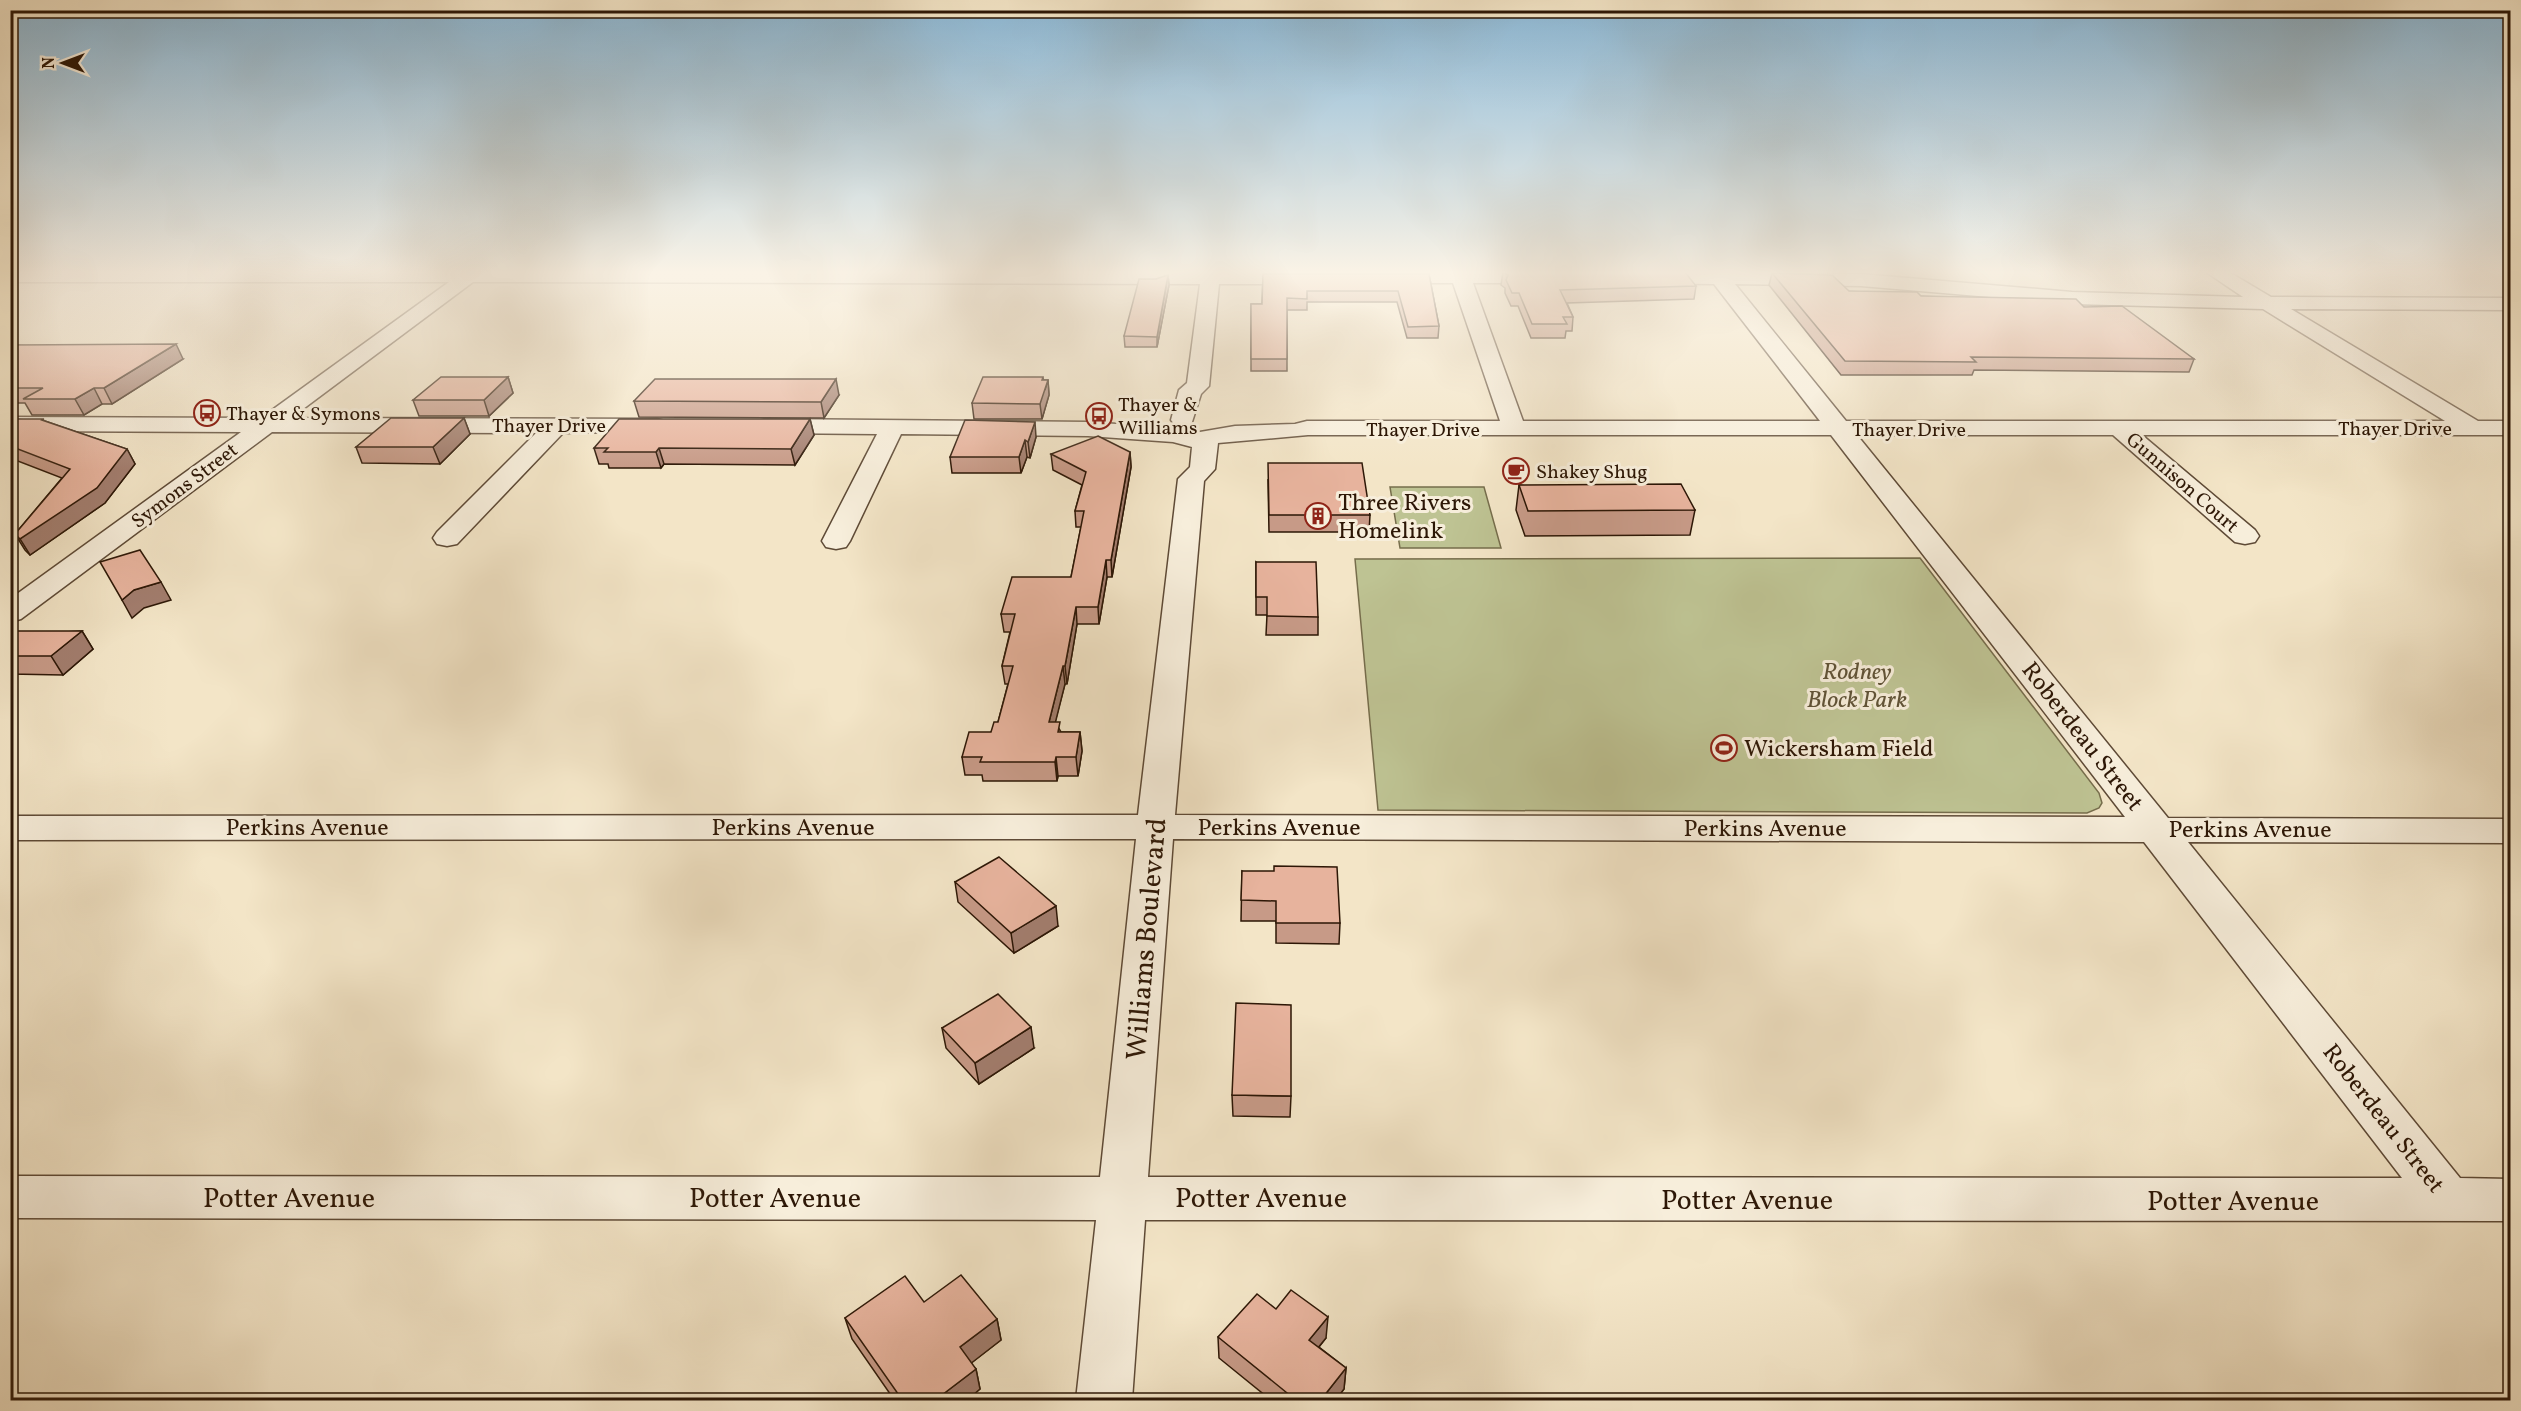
<svg xmlns="http://www.w3.org/2000/svg" width="2521" height="1411" font-family="Vollkorn,serif">
  <style>
    .green { fill: #bec393; stroke: #766d4c; stroke-width: 1.5 }
    .lines { fill: none; stroke-linecap: round; stroke-linejoin: round }
    .minor-casing { stroke: #5e4a36; stroke-width: 3 }
    .minor { fill: #f7eedb; fill-rule: evenodd }
    .wall { fill: #c79a87; stroke: #2d1706; stroke-width: 1.5 }
    .shaded-wall { fill: #a27d6e; stroke: #2d1706; stroke-width: 1.5 }
    .building { fill: #e7b39d; stroke: #2d1706; stroke-width: 1.5 }
    .labels { text-anchor: middle; stroke-width: 6; stroke-linejoin: round; paint-order: stroke }
    .far-poi-label { font-size: 20px; fill: #2d1706; stroke: #f7eedb; text-anchor: start }
    .far-street-label { font-size: 20px; fill: #2d1706; stroke: #f7eedb }
    .poi-label { font-size: 24px; fill: #2d1706; stroke: #f7eedb; text-anchor: start }
    .park-label { font-size: 24px; font-style: italic; fill: #605337; stroke: #f7eedb }
    .street-label { font-size: 24px; fill: #2d1706; stroke: #f7eedb }
    .near-street-label { font-size: 28px; fill: #2d1706; stroke: #f7eedb }
  </style>
  <rect width="100%" height="100%" fill="#f3e5c7"/>
  <filter id="stains"><feTurbulence type="fractalNoise" baseFrequency=".00333" numOctaves="4"/><feColorMatrix values="0 0 0 0 .2 0 0 0 0 .09 0 0 0 0 .02 0 0 0 .5 -.17"/></filter>
  <radialGradient id="worn" r=".72"><stop offset=".6" stop-color="#630" stop-opacity="0"/><stop offset="1" stop-color="#630" stop-opacity=".3"/></radialGradient>
  <g class="green">
    <polygon points="1390,487 1484,487 1501,548 1400,548"/>
    <polygon points="1920,558 2099,793 2102,803 2099,808 2087,813 1378,810 1355,559"/>
  </g>
  <g class="lines">
    <defs>
      <g id="minor">
        <polygon points="10,272 1307,272 1317,278 1307,284 1219,284 1209,386 1201,394 1191,425 1175,425 1171,420 1179,390 1187,383 1200,284 473,282 291,418 657,419 665,421 669,426 665,431 563,433 457,544 447,546 437,544 433,538 437,532 536,433 272,432 21,619 10,622 10,599 241,432 10,431 10,417 261,418 449,282 10,282"/>
        <path d="M1381,272L1554,273L1557,277L1547,283H1473L1523,421H1820L1714,284L1643,283L1633,277L1639,272L1861,274L2072,292L2243,297L2206,272H2229L2271,297L2510,298V310L2291,309L2478,421H2510V435H2142L2255,530L2259,536L2255,542L2245,544L2235,542L2113,435H1857L2168,818L2510,819V843L2188,842L2460,1178L2510,1179V1221L1145,1220L1132,1400H1076L1096,1220L10,1218V1176L1100,1177L1136,839L10,840V816L1138,815L1178,479L1190,467L1192,447L1173,442L1088,436L901,434L850,541L846,547L836,549L826,547L822,541L877,434L766,433L758,431L754,426L758,421L766,419L1088,422L1173,428L1194,433L1235,426L1295,424L1307,421H1500L1453,283H1385L1375,277ZM1735,284L1861,286L2072,304L2263,309L2445,421H1846ZM1308,435H1831L2125,817L1175,815L1204,481L1215,469L1218,443ZM1173,839L2144,842L2402,1178L1148,1177Z"/>
      </g>
    </defs>
    <use href="#minor" class="minor-casing"/>
    <use href="#minor" class="minor"/>
  </g>
  <g class="wall">
    <polygon points="1503,272 1696,286 1694,299 1567,303 1573,317 1572,331 1566,331 1565,338 1531,338 1518,306 1511,306 1505,293 1505,288 1501,285"/>
    <polygon points="1772,273 1849,291 2084,307 2194,359 2189,372 1974,370 1972,375 1841,375 1769,285"/>
    <polygon points="1263,274 1429,274 1439,326 1438,338 1407,338 1397,302 1307,302 1307,310 1287,310 1287,371 1251,371 1251,304 1262,304"/>
    <polygon points="1168,275 1169,285 1157,347 1125,347 1124,336 1156,279"/>
    <polygon points="10,334 17,345 183,359 112,404 102,404 84,415 32,415 25,403 10,403"/>
    <polygon points="508,377 513,393 489,416 419,416 413,400"/>
    <polygon points="1043,380 1048,380 1049,395 1042,419 974,419 972,403"/>
    <polygon points="839,395 824,418 639,417 634,401"/>
    <polygon points="464,418 470,434 440,464 362,463 356,447"/>
    <polygon points="10,419 45,421 127,449 135,464 105,503 30,555 25,550 15,534 62,478 10,458"/>
    <polygon points="810,419 814,435 795,465 664,464 661,468 609,468 608,464 599,464 594,448"/>
    <polygon points="1036,437 1030,458 1027,457 1021,473 952,473 950,457"/>
    <polygon points="1130,452 1131,467 1112,577 1107,577 1099,624 1077,624 1067,684 1065,684 1055,722 1061,732 1080,732 1082,751 1078,776 1058,776 1057,781 983,781 982,775 965,775 962,757 991,732 998,722 1008,684 1005,684 1002,666 1010,632 1004,632 1001,614 1071,577 1081,527 1076,527 1075,511 1082,485 1053,470 1051,454"/>
    <polygon points="1268,480 1370,515 1369,532 1269,532"/>
    <polygon points="1519,485 1695,510 1690,535 1525,536 1516,510"/>
    <polygon points="1256,562 1318,617 1318,635 1266,635 1267,615 1256,615"/>
    <polygon points="82,631 93,649 63,675 10,674 10,635"/>
    <polygon points="1242,871 1340,923 1339,944 1276,943 1276,921 1241,921"/>
    <polygon points="955,882 1058,926 1014,953 958,902"/>
    <polygon points="942,1028 1034,1048 979,1084 946,1048"/>
    <polygon points="1232,1095 1291,1096 1290,1117 1233,1116"/>
    <polygon points="924,1302 997,1319 1001,1340 971,1363 976,1369 980,1389 966,1401 895,1401 852,1339 845,1318"/>
    <polygon points="1276,1309 1326,1338 1319,1347 1346,1368 1344,1389 1335,1401 1272,1401 1219,1358 1218,1337"/>
  </g>
  <g class="shaded-wall">
    <polygon points="1168,275 1169,285 1157,347 1157,337"/>
    <polygon points="10,334 17,346 10,350"/>
    <polygon points="176,344 183,359 112,404 104,388"/>
    <polygon points="508,377 513,393 489,416 484,400"/>
    <polygon points="1043,377 1045,390 1048,380 1049,395 1042,419 1040,404"/>
    <polygon points="836,379 839,395 824,418 821,402"/>
    <polygon points="94,388 102,404 84,415 75,399"/>
    <polygon points="464,418 470,434 440,464 433,447"/>
    <polygon points="810,419 814,435 795,465 791,449"/>
    <polygon points="1035,422 1036,437 1030,458 1028,442"/>
    <polygon points="1025,440 1027,457 1021,473 1019,457"/>
    <polygon points="659,448 664,464 661,468 656,452"/>
    <polygon points="127,449 135,464 105,503 30,555 20,539"/>
    <polygon points="1130,452 1131,467 1112,577 1111,560"/>
    <polygon points="1106,560 1107,577 1099,624 1098,607"/>
    <polygon points="161,582 171,600 144,608 132,618 122,600 134,590"/>
    <polygon points="1076,607 1077,624 1067,684 1065,666"/>
    <polygon points="82,631 93,649 63,675 51,656"/>
    <polygon points="1063,666 1065,684 1051,740 1049,722"/>
    <polygon points="1080,732 1082,751 1078,776 1076,757"/>
    <polygon points="1056,757 1058,776 1057,781 1055,762"/>
    <polygon points="1056,906 1058,926 1014,953 1011,933"/>
    <polygon points="1031,1027 1034,1048 979,1084 975,1063"/>
    <polygon points="1328,1317 1326,1338 1308,1360 1309,1340"/>
    <polygon points="997,1319 1001,1340 965,1368 960,1347"/>
    <polygon points="1346,1368 1344,1389 1335,1401 1320,1401"/>
    <polygon points="976,1369 980,1389 966,1401 934,1401"/>
  </g>
  <g class="building">
    <polygon points="1503,272 1685,272 1696,286 1560,290 1573,317 1563,317 1567,324 1532,324 1519,293 1512,293 1506,280 1508,275"/>
    <polygon points="1772,273 1832,275 1849,291 1917,292 1921,296 2076,299 2084,307 2122,306 2194,359 1971,357 1976,362 1845,361"/>
    <polygon points="1263,274 1429,274 1439,326 1408,327 1398,291 1307,291 1307,299 1287,298 1287,359 1251,359 1251,304 1262,304"/>
    <polygon points="1168,275 1157,337 1124,336 1139,279 1156,279"/>
    <polygon points="176,344 104,388 94,388 75,399 23,399 43,388 10,388 10,345"/>
    <polygon points="441,377 508,377 484,400 413,400"/>
    <polygon points="983,377 1043,377 1042,380 1048,380 1040,404 972,403"/>
    <polygon points="655,379 836,379 821,402 634,401"/>
    <polygon points="391,418 464,418 433,447 356,447"/>
    <polygon points="10,419 44,419 42,420 127,449 97,488 20,539 15,534 70,469 10,446"/>
    <polygon points="619,419 810,419 791,449 659,448 656,452 604,452 608,448 594,448"/>
    <polygon points="965,420 1035,422 1028,442 1025,440 1019,457 950,457"/>
    <polygon points="1098,436 1130,452 1111,560 1106,560 1098,607 1076,607 1065,666 1063,666 1049,722 1060,722 1058,732 1080,732 1076,757 1056,757 1055,762 980,762 982,757 962,757 969,732 991,732 994,722 998,722 1013,666 1002,666 1015,614 1001,614 1012,577 1071,577 1084,511 1075,511 1086,472 1051,454"/>
    <polygon points="1268,463 1362,463 1370,515 1269,515"/>
    <polygon points="1681,484 1695,510 1528,511 1519,485"/>
    <polygon points="140,550 161,582 134,590 122,600 100,562"/>
    <polygon points="1256,562 1316,562 1318,617 1267,616 1267,597 1256,597"/>
    <polygon points="17,631 82,631 51,656 10,656 10,635"/>
    <polygon points="999,857 1056,906 1011,933 955,882"/>
    <polygon points="1274,866 1337,867 1340,923 1276,923 1276,901 1241,900 1242,871 1274,871"/>
    <polygon points="998,994 1031,1027 975,1063 942,1028"/>
    <polygon points="1236,1003 1291,1005 1291,1096 1232,1095"/>
    <polygon points="961,1275 997,1319 960,1347 976,1369 934,1401 903,1401 845,1318 905,1276 924,1302"/>
    <polygon points="1291,1290 1328,1317 1309,1340 1346,1368 1320,1401 1297,1401 1218,1337 1257,1294 1276,1309"/>
  </g>
  <linearGradient id="sky" x2="0" y2="1"><stop stop-color="#8ab8d7"/><stop offset="0.58" stop-color="#faf3e6"/><stop offset="1" stop-color="#faf3e6" stop-opacity="0"/></linearGradient>
  <rect width="2521" height="470" fill="url(#sky)"/>
  <defs>
    <symbol id="bus-ring" viewBox="-11 -11 22 22"><circle r="9.5" fill="#f7eedb" stroke="#8f2418" stroke-width="1.5"/><path d="M-5-6H5V4H4V6H2V4H-2V6H-4V4H-5ZM-3.5-4V0h7V-4ZM-3.5 1.2v1.5H-2V1.2ZM2 1.2v1.5H3.5V1.2Z" fill="#8f2418"/></symbol>
    <symbol id="cafe-ring" viewBox="-11 -11 22 22"><circle r="9.5" fill="#f7eedb" stroke="#8f2418" stroke-width="1.5"/><path d="M-5.5-4.5H6V0H3Q3 3.5 0 3.5H-2.5Q-5.5 3.5-5.5 0ZM3-3.2v2h1.7v-2ZM-6 4.5H4V6H-6Z" fill="#8f2418"/></symbol>
    <symbol id="building-ring" viewBox="-11 -11 22 22"><circle r="9.5" fill="#f7eedb" stroke="#8f2418" stroke-width="1.5"/><path d="M-4-6H4V6H1V3H-1V6H-4ZM-2.5-4.3h1.7v1.8h-1.7ZM.8-4.3h1.7v1.8H.8ZM-2.5-1h1.7V.8h-1.7ZM.8-1h1.7V.8H.8Z" fill="#8f2418"/></symbol>
    <symbol id="stadium-ring" viewBox="-11 -11 22 22"><circle r="9.5" fill="#f7eedb" stroke="#8f2418" stroke-width="1.5"/><path d="M0-5a6.5 5 0 1 0 0 10a6.5 5 0 1 0 0-10ZM-3.5-1.8h7v3.6h-7Z" fill="#8f2418"/></symbol>
  </defs>
  <g fill-rule="evenodd">
    <use href="#bus-ring" x="192" y="398" width="30" height="30"/>
    <use href="#bus-ring" x="1084" y="401" width="30" height="30"/>
    <use href="#cafe-ring" x="1501" y="456" width="30" height="30"/>
    <use href="#building-ring" x="1303" y="501" width="30" height="30"/>
    <use href="#stadium-ring" x="1709" y="733" width="30" height="30"/>
  </g>
  <g class="labels">
    <g class="far-poi-label">
      <text x="1118" y="411">Thayer &amp;<tspan x="1118" dy="23">Williams</tspan></text>
      <text x="226" y="420">Thayer &amp; Symons</text>
      <text x="1536" y="478">Shakey Shug</text>
    </g>
    <g class="far-street-label">
      <text x="549" y="432">Thayer Drive</text>
      <text x="2395" y="435">Thayer Drive</text>
      <text x="1423" y="436">Thayer Drive</text>
      <text x="1909" y="436">Thayer Drive</text>
      <text transform="translate(2183 482) rotate(41)" y="7">Gunnison Court</text>
      <text transform="translate(184 485) rotate(-37)" y="7">Symons Street</text>
    </g>
    <g class="poi-label">
      <text x="1338" y="510">Three Rivers<tspan x="1338" dy="28">Homelink</tspan></text>
      <text x="1744" y="756">Wickersham Field</text>
    </g>
    <g class="park-label">
      <text x="1857" y="679">Rodney<tspan x="1857" dy="28">Block Park</tspan></text>
    </g>
    <g class="street-label">
      <text transform="translate(2083 736) rotate(52)" y="8">Roberdeau Street</text>
      <text x="307" y="835">Perkins Avenue</text>
      <text x="793" y="835">Perkins Avenue</text>
      <text x="1279" y="835">Perkins Avenue</text>
      <text x="1765" y="836">Perkins Avenue</text>
      <text x="2250" y="837">Perkins Avenue</text>
      <text transform="translate(2384 1118) rotate(52)" y="8">Roberdeau Street</text>
    </g>
    <g class="near-street-label">
      <text transform="translate(1145 939) rotate(-85)" y="10">Williams Boulevard</text>
      <text x="289" y="1207">Potter Avenue</text>
      <text x="775" y="1207">Potter Avenue</text>
      <text x="1261" y="1207">Potter Avenue</text>
      <text x="1747" y="1209">Potter Avenue</text>
      <text x="2233" y="1210">Potter Avenue</text>
    </g>
  </g>
  <rect width="2521" height="1411" fill="none" stroke="#f3e5c7" stroke-width="36"/>
  <rect x="12" y="12" width="2497" height="1387" fill="none" stroke="#2d1706" stroke-width="3"/>
  <rect x="18" y="18" width="2485" height="1375" fill="none" stroke="#2d1706" stroke-width="1.5"/>
  <g transform="translate(63 63) rotate(270)" stroke="#f7eedb" stroke-width="4.5" paint-order="stroke">
  <path d="M0-4.5L10 22L0 15L-10 22Z" fill="#2d1706"/>
  <text y="-9" font-size="16" font-weight="bold" text-anchor="middle" fill="#2d1706">N</text>
  </g>
  <rect width="100%" height="100%" filter="url(#stains)"/>
  <rect width="100%" height="100%" fill="url(#worn)"/>
</svg>
